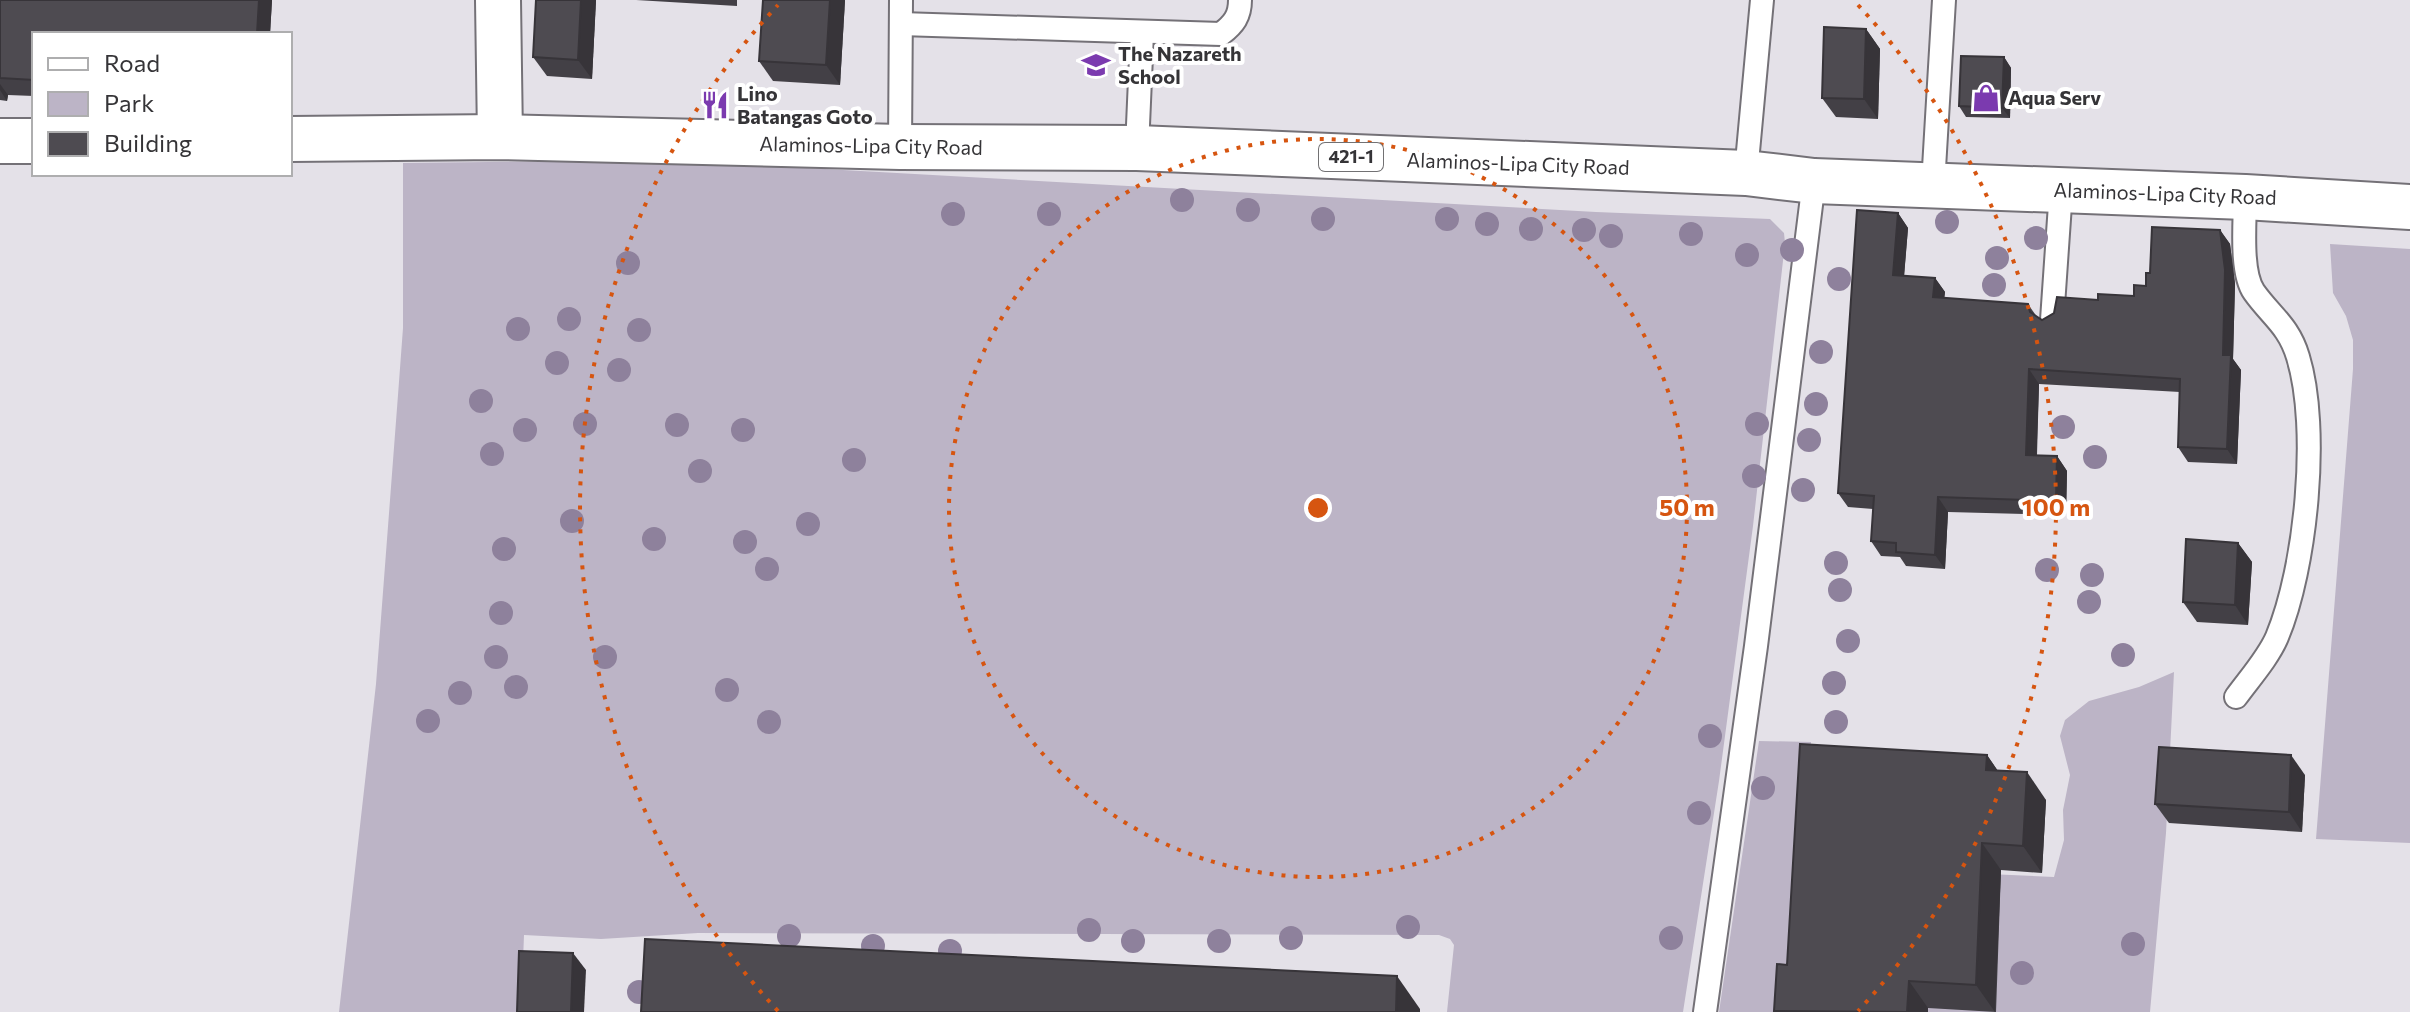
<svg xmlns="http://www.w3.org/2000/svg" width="2410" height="1012" font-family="Commissioner,sans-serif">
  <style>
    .green { fill: #bcb4c6 }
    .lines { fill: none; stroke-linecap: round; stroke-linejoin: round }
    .service-casing { stroke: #747177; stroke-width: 26 }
    .minor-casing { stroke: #747177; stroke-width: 48 }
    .primary-casing { stroke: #747177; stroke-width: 48 }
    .service { stroke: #fff; stroke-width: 22 }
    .minor { stroke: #fff; stroke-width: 44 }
    .primary { stroke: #fff; stroke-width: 44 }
    .tree { fill: #8e819c }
    .wall { fill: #434046 }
    .shaded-wall { fill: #373439 }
    .building { fill: #4e4b51; stroke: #373439; stroke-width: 2 }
    .ring { fill: none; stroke: #d65510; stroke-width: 4; stroke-dasharray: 4 8 }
    .labels { text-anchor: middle; stroke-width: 8; stroke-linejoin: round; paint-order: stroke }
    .shield { fill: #fff; stroke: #727173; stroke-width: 2 }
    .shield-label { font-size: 18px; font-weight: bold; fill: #353437 }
    .poi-label { font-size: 20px; font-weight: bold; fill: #353437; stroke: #fff; text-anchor: start }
    .street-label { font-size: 20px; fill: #353437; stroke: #fff }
    .centre { fill: #d65510; stroke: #fff; stroke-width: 4 }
    .ring-label { font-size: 24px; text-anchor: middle; font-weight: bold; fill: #d65510; stroke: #fff; stroke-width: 8; stroke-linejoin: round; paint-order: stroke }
  </style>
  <rect width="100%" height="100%" fill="#e4e1e8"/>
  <g class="green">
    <polygon points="663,160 1596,212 1770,219 1784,233 1785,243 1753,526 1719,781 1683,1012 1447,1012 1454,945 1450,939 1439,935 698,933 601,939 524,935 521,1012 339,1012 376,684 398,395 403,328 403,163"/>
    <polygon points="2330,244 2410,249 2410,843 2316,839 2353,369 2353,340 2346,316 2333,293"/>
    <polygon points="2174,672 2166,833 2150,1012 1719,1012 1759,741 1811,742 1805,866 2054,877 2064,840 2063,810 2070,775 2060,736 2065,720 2089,701 2139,687"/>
  </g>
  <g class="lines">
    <defs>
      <g id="service">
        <path d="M901,24L1221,34C1234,24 1240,16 1240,0"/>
        <polyline points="900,147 901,0"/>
        <polyline points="1137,148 1142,33"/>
        <polyline points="1746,173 1762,0"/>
        <polyline points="1933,185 1944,0"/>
        <polyline points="2052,320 2061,190"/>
        <path d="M2236,697C2249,679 2268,658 2277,637C2306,568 2320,429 2298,357C2289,326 2271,316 2254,292C2240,272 2245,222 2245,197"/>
        <polyline points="1705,1012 1756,646 1814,181"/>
      </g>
      <polyline id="minor" points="498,0 500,137"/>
      <g id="primary">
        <polyline points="290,139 500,137 900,147 1137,148 1746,173 1814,181 2245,197 2410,207"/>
        <polyline points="0,141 34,141"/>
      </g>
    </defs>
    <use href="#service" class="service-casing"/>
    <use href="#minor" class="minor-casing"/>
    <use href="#primary" class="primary-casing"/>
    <use href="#service" class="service"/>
    <use href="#minor" class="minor"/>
    <use href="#primary" class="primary"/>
  </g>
  <g class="tree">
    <circle cx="1182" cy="200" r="12"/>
    <circle cx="1248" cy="210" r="12"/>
    <circle cx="953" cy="214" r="12"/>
    <circle cx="1049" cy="214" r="12"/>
    <circle cx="1323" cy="219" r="12"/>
    <circle cx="1447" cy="219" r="12"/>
    <circle cx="1947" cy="222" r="12"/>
    <circle cx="1487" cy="224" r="12"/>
    <circle cx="1531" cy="229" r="12"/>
    <circle cx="1584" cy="230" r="12"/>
    <circle cx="1691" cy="234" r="12"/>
    <circle cx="1611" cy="236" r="12"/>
    <circle cx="2036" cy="238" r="12"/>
    <circle cx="1792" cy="250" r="12"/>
    <circle cx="1747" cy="255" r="12"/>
    <circle cx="1997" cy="258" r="12"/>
    <circle cx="628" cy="263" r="12"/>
    <circle cx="1839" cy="279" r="12"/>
    <circle cx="1994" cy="285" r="12"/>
    <circle cx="569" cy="319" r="12"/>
    <circle cx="518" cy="329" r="12"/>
    <circle cx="639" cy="330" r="12"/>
    <circle cx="1821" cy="352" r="12"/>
    <circle cx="557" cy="363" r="12"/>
    <circle cx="619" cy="370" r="12"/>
    <circle cx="481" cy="401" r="12"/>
    <circle cx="1816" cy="404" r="12"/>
    <circle cx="585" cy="424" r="12"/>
    <circle cx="1757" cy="424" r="12"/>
    <circle cx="677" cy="425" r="12"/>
    <circle cx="2063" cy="427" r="12"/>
    <circle cx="525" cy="430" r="12"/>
    <circle cx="743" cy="430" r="12"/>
    <circle cx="1809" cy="440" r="12"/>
    <circle cx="492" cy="454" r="12"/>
    <circle cx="2095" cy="457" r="12"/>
    <circle cx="854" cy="460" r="12"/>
    <circle cx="700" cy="471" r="12"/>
    <circle cx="1754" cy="476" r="12"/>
    <circle cx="1803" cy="490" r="12"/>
    <circle cx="572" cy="521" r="12"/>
    <circle cx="808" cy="524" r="12"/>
    <circle cx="654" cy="539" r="12"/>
    <circle cx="745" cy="542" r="12"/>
    <circle cx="504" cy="549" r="12"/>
    <circle cx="1836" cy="563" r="12"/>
    <circle cx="767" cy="569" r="12"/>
    <circle cx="2047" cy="570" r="12"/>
    <circle cx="2092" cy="575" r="12"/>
    <circle cx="1840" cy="590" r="12"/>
    <circle cx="2089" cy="602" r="12"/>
    <circle cx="501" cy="613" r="12"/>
    <circle cx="1848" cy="641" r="12"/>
    <circle cx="2123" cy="655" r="12"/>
    <circle cx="496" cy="657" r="12"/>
    <circle cx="605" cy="657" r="12"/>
    <circle cx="1834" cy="683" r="12"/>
    <circle cx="516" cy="687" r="12"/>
    <circle cx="727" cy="690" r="12"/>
    <circle cx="460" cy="693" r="12"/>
    <circle cx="428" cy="721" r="12"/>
    <circle cx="769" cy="722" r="12"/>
    <circle cx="1836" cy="722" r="12"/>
    <circle cx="1710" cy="736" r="12"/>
    <circle cx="1763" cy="788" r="12"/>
    <circle cx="1699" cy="813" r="12"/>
    <circle cx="1408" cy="927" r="12"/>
    <circle cx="1089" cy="930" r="12"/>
    <circle cx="789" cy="936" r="12"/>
    <circle cx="1291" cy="938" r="12"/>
    <circle cx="1671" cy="938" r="12"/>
    <circle cx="1133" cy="941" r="12"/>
    <circle cx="1219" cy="941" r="12"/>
    <circle cx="2133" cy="944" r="12"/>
    <circle cx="873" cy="946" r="12"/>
    <circle cx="950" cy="951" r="12"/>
    <circle cx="2022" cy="973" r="12"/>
    <circle cx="639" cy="992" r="12"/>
  </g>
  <g class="wall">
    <polygon points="0,0 272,0 270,34 34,34 34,96 8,95 7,101 0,100"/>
    <polygon points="536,0 596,0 592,79 547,76 533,57"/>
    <polygon points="636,0 737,0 737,6"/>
    <polygon points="845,0 840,85 773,81 759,61"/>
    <polygon points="1866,29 1880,49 1878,119 1836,117 1822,98"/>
    <polygon points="2004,57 2011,68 2010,118 1966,117 1959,106"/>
    <polygon points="1898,213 1908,228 1904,276 1935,278 1945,292 1944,298 2028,304 2037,317 2042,320 2098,300 2134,296 2146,286 2150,273 2220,230 2230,244 2235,284 2233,359 2241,370 2237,464 2188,462 2178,447 2180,392 2039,384 2037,455 2057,456 2067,471 2066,515 1948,512 1945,569 1906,566 1900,557 1881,556 1871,541 1873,509 1848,507 1838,493"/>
    <polygon points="2238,543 2252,562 2248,625 2197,622 2183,602"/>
    <polygon points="1987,755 1998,771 2046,800 2042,873 2001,870 1996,1012 1928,1008 1928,1012 1774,1012 1787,965"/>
    <polygon points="2305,775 2302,832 2169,823 2155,804"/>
  </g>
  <g class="shaded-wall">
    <polygon points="259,0 272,0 270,34 257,34"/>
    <polygon points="581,0 596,0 592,79 578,60"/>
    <polygon points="830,0 845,0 840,85 826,65"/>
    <polygon points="1866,29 1880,49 1878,119 1864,99"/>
    <polygon points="2004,57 2011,68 2010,118 2002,108"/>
    <polygon points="0,84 8,95 7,101 0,90"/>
    <polygon points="1898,213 1908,228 1903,289 1893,275"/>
    <polygon points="2220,230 2230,244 2235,284 2233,359 2241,370 2237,464 2227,449 2223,355"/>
    <polygon points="1935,278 1945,292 1943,311 1933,297"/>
    <polygon points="2029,369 2039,384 2036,469 2026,455"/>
    <polygon points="2057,456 2067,471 2066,515 2056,501"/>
    <polygon points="1938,497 1948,512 1945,569 1935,555"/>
    <polygon points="2238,543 2252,562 2248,625 2235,605"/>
    <polygon points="1987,755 2006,783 1986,770"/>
    <polygon points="2291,755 2305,775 2302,832 2289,812"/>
    <polygon points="2027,772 2046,800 2042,873 2023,846"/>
    <polygon points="1982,843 2001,870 1995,1012 1976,985"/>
    <polygon points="573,953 586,970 584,1012 571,1012"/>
    <polygon points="1397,976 1420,1009 1420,1012 1396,1012"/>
    <polygon points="1909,981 1928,1008 1928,1012 1907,1012"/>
  </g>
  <g class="building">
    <polygon points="0,0 259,0 257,34 34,34 34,80 0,78"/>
    <polygon points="536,0 581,0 578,60 533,57"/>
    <polygon points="763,0 830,0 826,65 759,61"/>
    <polygon points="1824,27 1866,29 1864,99 1822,98"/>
    <polygon points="1961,56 2004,57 2002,108 1959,106"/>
    <polygon points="1857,210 1898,213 1893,275 1935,278 1933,297 2028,304 2030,312 2042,320 2054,313 2057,297 2098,300 2098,294 2134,296 2134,285 2146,286 2146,273 2150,273 2152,227 2220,230 2225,270 2223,355 2231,355 2227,449 2178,447 2180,379 2029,369 2026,455 2057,456 2056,501 1938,497 1935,555 1896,552 1896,543 1871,541 1874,496 1838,493"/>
    <polygon points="2186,539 2238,543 2235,605 2183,602"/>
    <polygon points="1800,744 1987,755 1986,770 2027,772 2023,846 1982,843 1976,985 1909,981 1907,1012 1774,1011 1777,964 1787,965"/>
    <polygon points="2159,747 2291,755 2289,812 2155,804"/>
    <polygon points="645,939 1397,976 1396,1012 641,1012"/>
    <polygon points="519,951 573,953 571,1012 517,1012"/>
  </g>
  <g class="ring">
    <circle cx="1318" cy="508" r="369"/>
    <path d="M778 1011A738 738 0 0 1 778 5M1858 5A738 738 0 0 1 1858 1011"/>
  </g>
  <defs>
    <symbol id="school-bare" viewBox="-9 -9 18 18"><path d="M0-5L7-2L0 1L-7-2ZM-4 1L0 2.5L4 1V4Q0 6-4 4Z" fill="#7b3aaf" stroke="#fff" stroke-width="2.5" paint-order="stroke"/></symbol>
    <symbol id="shop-bare" viewBox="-9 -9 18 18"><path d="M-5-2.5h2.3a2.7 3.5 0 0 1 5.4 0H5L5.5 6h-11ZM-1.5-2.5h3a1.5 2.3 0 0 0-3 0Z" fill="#7b3aaf" stroke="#fff" stroke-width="2.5" paint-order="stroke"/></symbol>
    <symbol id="restaurant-bare" viewBox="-9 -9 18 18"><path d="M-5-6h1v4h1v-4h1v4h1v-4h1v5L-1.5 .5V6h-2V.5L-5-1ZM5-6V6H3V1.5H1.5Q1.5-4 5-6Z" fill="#7b3aaf" stroke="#fff" stroke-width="2.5" paint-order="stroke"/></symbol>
  </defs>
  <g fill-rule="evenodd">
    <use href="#school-bare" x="1076" y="45" width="40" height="40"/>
    <use href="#shop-bare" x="1966" y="78" width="40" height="40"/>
    <use href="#restaurant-bare" x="695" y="85" width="40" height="40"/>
  </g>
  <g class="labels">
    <rect class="shield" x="1319" y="143" width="64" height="28" rx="6"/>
    <g class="shield-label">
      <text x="1351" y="163">421-1</text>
    </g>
    <g class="poi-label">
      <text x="1118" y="61">The Nazareth<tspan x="1118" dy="23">School</tspan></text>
      <text x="737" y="101">Lino<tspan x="737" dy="23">Batangas Goto</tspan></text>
      <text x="2008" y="105">Aqua Serv</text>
    </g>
    <g class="street-label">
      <text transform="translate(871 146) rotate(1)" y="7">Alaminos-Lipa City Road</text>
      <text transform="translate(1518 164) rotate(2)" y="7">Alaminos-Lipa City Road</text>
      <text transform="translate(2165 194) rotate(2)" y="7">Alaminos-Lipa City Road</text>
    </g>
  </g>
  <circle cx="1318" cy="508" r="12" class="centre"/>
  <g class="ring-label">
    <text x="1687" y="516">50 m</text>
    <text x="2056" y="516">100 m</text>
  </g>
  <rect x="32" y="32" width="260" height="144" fill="#ffffff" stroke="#aeaeaf" stroke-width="2"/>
  <rect x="48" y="58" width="40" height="12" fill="#ffffff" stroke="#aeaeaf" stroke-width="2"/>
  <text x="104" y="72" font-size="24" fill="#353437">Road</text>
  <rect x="48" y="92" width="40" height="24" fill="#bcb4c6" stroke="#aeaeaf" stroke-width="2"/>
  <text x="104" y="112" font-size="24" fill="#353437">Park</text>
  <rect x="48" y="132" width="40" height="24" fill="#4e4b51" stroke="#aeaeaf" stroke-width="2"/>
  <text x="104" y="152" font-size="24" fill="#353437">Building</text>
</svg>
